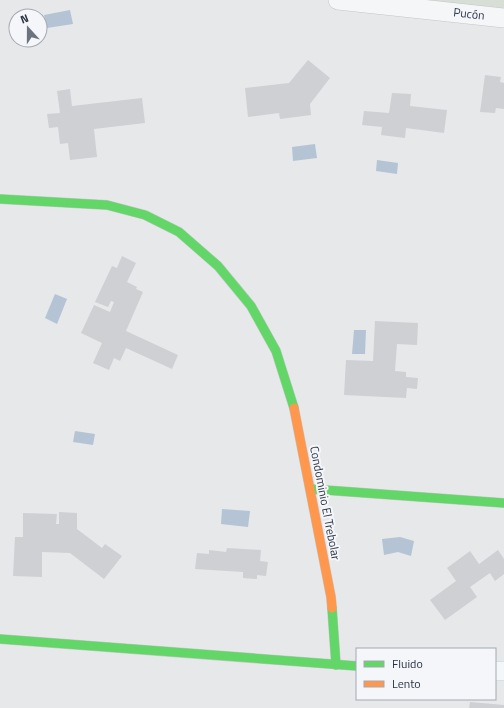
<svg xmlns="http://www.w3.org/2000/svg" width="504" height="708" font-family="'Titillium Web',sans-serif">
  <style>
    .green { fill: #d6ded6 }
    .water { fill: #b4c4d5 }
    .building { fill: #ced0d3 }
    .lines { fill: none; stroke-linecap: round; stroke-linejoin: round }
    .street-casing { stroke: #c4c6c8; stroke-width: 20 }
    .fast-casing { stroke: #c4c6c8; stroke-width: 10 }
    .slow-casing { stroke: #c4c6c8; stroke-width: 10 }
    .street { stroke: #f5f6f7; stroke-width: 19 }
    .fast { stroke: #63d668; stroke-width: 9 }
    .slow { stroke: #ff974d; stroke-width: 9 }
    .labels { text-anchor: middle; stroke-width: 4; stroke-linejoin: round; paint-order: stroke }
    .street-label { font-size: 12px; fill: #2b3445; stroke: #f4f6f9 }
  </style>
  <rect width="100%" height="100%" fill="#e6e8ea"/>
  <polygon class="green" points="421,0 504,0 504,9"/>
  <g class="water">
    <polygon points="70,10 73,24 47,28 44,15"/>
    <polygon points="315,144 317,158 293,161 292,147"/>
    <polygon points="377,160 398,163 397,174 376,171"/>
    <polygon points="55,294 67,299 57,324 45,318"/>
    <polygon points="354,330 366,330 365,354 352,354"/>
    <polygon points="75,431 95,434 93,445 73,442"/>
    <polygon points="222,509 250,511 248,527 221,524"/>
    <polygon points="400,537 414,541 411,556 398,552 384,555 382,539"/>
  </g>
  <g class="building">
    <polygon points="308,60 330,78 310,104 311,115 280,119 279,113 248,117 245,88 289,83"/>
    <polygon points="485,75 501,77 500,82 504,83 504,109 496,108 495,113 480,112"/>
    <polygon points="70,89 72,106 142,98 145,123 94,129 97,157 70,160 68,143 60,144 58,127 49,128 47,114 60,113 57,91"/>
    <polygon points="392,93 411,94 410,106 447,110 444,133 406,128 405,138 381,135 382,127 362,125 364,111 389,113"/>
    <polygon points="122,256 136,263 127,282 137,287 136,289 143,292 126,331 178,355 172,369 126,348 120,361 114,358 109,370 93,363 102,343 81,333 94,305 110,312 114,302 111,301 108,307 95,302 112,266 117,268"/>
    <polygon points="375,321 418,323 417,345 397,344 395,371 406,372 406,377 418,378 417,389 407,388 406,398 344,395 346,360 373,361"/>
    <polygon points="59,512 77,513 77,529 102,548 105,544 122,556 104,579 70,553 42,552 42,577 13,576 15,537 23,537 23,513 57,514 56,524 59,524"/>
    <polygon points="227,548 261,550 260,561 268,562 266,576 257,575 257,579 243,578 243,572 195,569 197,553 209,554 209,550 226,552"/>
    <polygon points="498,550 504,559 504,574 495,581 490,573 470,587 477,597 445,620 430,600 456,581 447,568 470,551 479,564"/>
    <polygon points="470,702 504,705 504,708 469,708"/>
  </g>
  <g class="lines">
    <defs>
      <g id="street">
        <polyline points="338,0 504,18"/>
        <polyline points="495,671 504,671"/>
      </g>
      <g id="fast">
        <polyline points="0,199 107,205 145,215 179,232 218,266 251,306 276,351 294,408"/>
        <polyline points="311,489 504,503"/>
        <polyline points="332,608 336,665"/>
        <polyline points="0,639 357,666"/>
      </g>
      <polyline id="slow" points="294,408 331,597 332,608"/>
    </defs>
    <use href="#street" class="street-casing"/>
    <use href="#fast" class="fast-casing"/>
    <use href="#slow" class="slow-casing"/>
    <use href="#street" class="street"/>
    <use href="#fast" class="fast"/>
    <use href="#slow" class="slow"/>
  </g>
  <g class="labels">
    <g class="street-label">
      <text transform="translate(469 14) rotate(6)" y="4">Pucón</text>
      <text transform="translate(325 503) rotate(79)" y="4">Condominio El Trebolar</text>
    </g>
  </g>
  <rect x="356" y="648" width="140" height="52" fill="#f4f6f9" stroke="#a4a8b1"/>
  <rect x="364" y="661" width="20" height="6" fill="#63d668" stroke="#a4a8b1"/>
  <text x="392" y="668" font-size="12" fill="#2b3445">Fluido</text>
  <rect x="364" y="681" width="20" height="6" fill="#ff974d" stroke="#a4a8b1"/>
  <text x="392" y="688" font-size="12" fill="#2b3445">Lento</text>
  <g transform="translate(28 28) rotate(339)"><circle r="19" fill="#f4f6f9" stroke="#a4a8b1"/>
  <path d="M0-3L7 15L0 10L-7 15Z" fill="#6c737f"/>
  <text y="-6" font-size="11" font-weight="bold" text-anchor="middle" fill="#2b3445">N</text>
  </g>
</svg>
